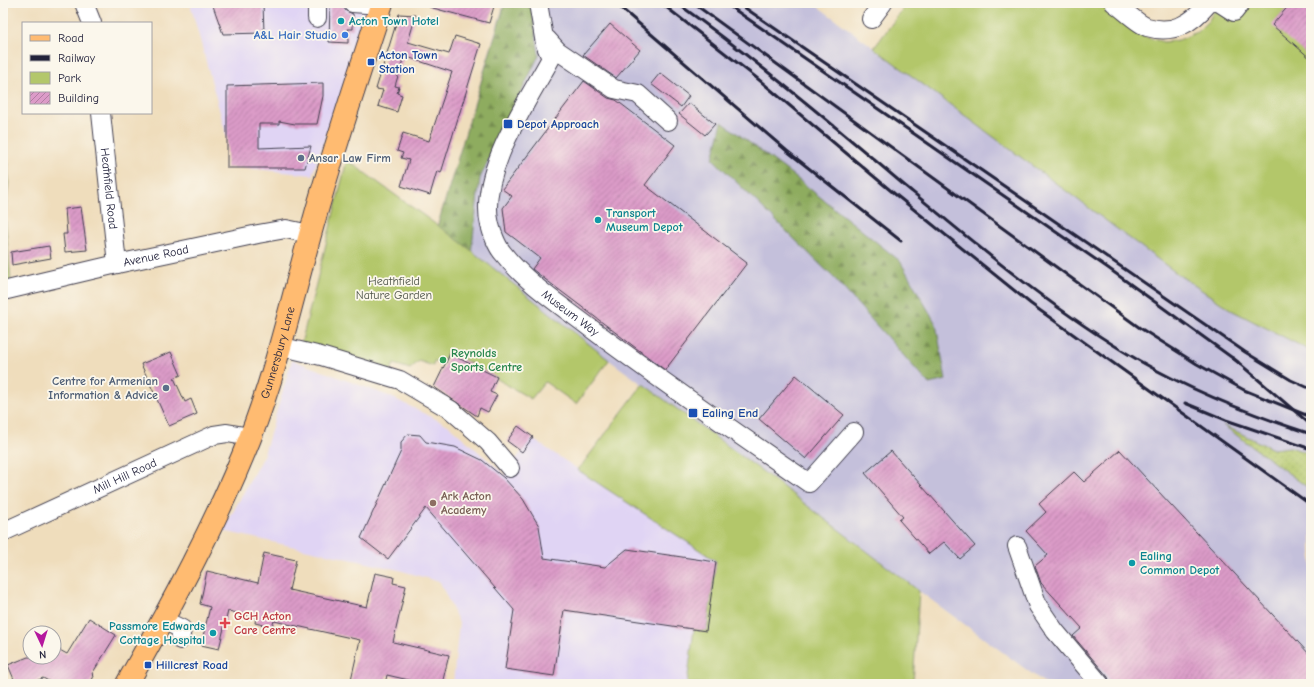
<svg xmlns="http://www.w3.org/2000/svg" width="1314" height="687" font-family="'Comic Neue',sans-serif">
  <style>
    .built { fill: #e0d4f4 }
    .industrial { fill: #c4c0db }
    .grass { fill: url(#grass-dots); stroke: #6a7453 }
    .forest { fill: url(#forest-firs); stroke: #58674d }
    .park { fill: #b3c76b; stroke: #6a7453 }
    .building { fill: url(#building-hatch) }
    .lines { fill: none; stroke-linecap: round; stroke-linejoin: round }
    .minor-casing { stroke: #413e4e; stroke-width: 20 }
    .major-casing { stroke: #413e4e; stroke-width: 24 }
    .minor { stroke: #fff; stroke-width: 18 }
    .major { stroke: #ffbb71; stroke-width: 22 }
    .rail { stroke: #22223b; stroke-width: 3 }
    .culture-dot { fill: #0f9aa8; stroke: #fbf7ec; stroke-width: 1.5 }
    .shop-dot { fill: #3f7fe0; stroke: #fbf7ec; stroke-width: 1.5 }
    .transit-dot { fill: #1a4fb4; stroke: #fbf7ec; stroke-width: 1.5 }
    .service-dot { fill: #5c6f8a; stroke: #fbf7ec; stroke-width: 1.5 }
    .leisure-dot { fill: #2e9e5b; stroke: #fbf7ec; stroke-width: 1.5 }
    .education-dot { fill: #8d6e63; stroke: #fbf7ec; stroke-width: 1.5 }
    .health-dot { fill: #e0444e; stroke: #fbf7ec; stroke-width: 1.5 }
    .labels { text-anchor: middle; stroke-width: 3.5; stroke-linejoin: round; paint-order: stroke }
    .culture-label { font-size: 12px; font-weight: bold; fill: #0d838f; stroke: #fbf7ec; text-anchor: start }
    .shop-label { font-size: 12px; font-weight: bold; fill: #366cbe; stroke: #fbf7ec; text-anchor: end }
    .transit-label { font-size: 12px; font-weight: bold; fill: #164399; stroke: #fbf7ec; text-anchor: start }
    .service-label { font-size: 12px; font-weight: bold; fill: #4e5e75; stroke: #fbf7ec; text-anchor: start }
    .street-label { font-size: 12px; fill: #22223b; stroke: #fbf7ec }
    .park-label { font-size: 12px; fill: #4e5449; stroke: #fbf7ec }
    .leisure-label { font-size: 12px; font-weight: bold; fill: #27864d; stroke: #fbf7ec; text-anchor: start }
    .education-label { font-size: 12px; font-weight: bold; fill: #785e54; stroke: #fbf7ec; text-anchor: start }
    .health-label { font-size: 12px; font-weight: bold; fill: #be3a42; stroke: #fbf7ec; text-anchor: start }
  </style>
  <defs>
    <pattern id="grass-dots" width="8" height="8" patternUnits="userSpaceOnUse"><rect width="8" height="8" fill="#b3c76b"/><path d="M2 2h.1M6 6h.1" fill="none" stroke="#9aab5e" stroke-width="1.8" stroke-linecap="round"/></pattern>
    <pattern id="forest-firs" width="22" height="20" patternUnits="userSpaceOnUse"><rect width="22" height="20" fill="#8eac5f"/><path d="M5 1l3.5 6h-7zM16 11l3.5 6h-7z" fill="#748c50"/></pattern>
    <pattern id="building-hatch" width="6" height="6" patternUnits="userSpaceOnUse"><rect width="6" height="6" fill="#dc9bc8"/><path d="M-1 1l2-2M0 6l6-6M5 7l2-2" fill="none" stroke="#b27ea4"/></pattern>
  </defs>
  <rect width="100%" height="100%" fill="#fbf7ec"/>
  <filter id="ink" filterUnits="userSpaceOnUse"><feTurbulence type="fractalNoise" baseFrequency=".025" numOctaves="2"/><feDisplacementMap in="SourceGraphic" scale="8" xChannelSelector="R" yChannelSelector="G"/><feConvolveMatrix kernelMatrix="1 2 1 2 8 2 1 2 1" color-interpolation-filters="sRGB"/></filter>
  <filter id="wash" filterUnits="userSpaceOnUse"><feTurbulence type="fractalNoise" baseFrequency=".012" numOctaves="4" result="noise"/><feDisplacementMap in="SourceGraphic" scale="16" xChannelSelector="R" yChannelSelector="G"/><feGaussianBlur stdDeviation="0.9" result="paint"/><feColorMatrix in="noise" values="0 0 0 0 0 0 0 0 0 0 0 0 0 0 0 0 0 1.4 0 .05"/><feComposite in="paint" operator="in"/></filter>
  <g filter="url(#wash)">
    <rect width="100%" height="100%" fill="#efddbc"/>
    <g class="built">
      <polygon points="190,3 370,3 360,42 312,175 235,167"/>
      <polygon points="292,360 389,396 448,425 505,475 531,438 716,561 707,631 693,630 687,684 453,684 459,623 440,582 399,570 223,531 264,454"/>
    </g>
    <polygon class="industrial" points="504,3 813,3 1233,311 1311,351 1311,684 1046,684 919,591 766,474 609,360 437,227"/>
    <polygon class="grass" points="1223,425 1273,449 1290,447 1311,454 1311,490"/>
    <g class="forest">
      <polygon points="505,3 531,3 539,55 480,178 471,254 437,227"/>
      <polygon points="722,122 790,173 900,261 936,324 946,380 929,384 836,280 713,159"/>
    </g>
    <g class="park">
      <polygon points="907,3 1097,3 1142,36 1164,42 1179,40 1197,32 1209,20 1218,3 1311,3 1311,351 1233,311 1179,275 874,48"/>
      <polygon points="3,116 9,180 5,216 11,281 3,283"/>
      <polygon points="347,160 463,244 609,360 576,404 545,382 531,399 448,350 443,363 434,361 433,366 419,361 410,369 394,364 389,374 301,344"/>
      <polygon points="643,384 766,474 919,591 913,684 687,684 694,629 707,631 716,561 578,470"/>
    </g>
    <g id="blocks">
      <g class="building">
        <polygon points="212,3 263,3 264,33 223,34"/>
        <polygon points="330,3 342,3 346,11 353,14 353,29 348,29 348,43 329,42"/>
        <polygon points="430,3 495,3 489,23 429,7"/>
        <polygon points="1291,3 1303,3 1311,10 1311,59 1272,25"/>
        <polygon points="399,14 416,15 408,42 449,54 455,36 481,44 441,173 437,171 430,195 401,186 409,160 401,158 403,153 397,151 403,133 429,141 452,72 404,56 395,86 399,87 397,93 402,95 397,112 378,106 383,90 376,89"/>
        <polygon points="610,24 640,50 616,78 583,55"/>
        <polygon points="660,73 689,96 681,107 651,84"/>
        <polygon points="584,81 608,98 616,100 675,145 645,185 747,263 665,370 537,273 532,269 540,258 506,232 503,208 512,196 502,189"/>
        <polygon points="323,83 323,96 317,124 295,124 279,121 279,124 259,124 259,148 311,146 305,168 227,168 227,86"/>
        <polygon points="689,103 715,124 705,135 679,114"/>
        <polygon points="81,207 87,250 65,252 63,234 67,234 65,209"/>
        <polygon points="49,246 51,258 12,265 11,252"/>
        <polygon points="171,352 181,375 174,378 185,402 191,399 197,414 169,426 141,364"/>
        <polygon points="450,354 497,377 490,392 497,395 488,412 480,408 477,416 434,387"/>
        <polygon points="796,375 844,415 806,459 759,419"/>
        <polygon points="518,426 533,437 522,452 507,441"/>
        <polygon points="408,434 420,435 426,442 455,447 482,460 504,478 523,499 539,526 544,558 605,567 627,549 716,562 706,631 564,610 554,676 505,669 514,610 426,508 388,559 361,538 401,451 401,442"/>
        <polygon points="1120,450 1311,656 1311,684 1110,684 1108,677 1073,636 1082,628 1041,583 1035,566 1048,555 1026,531 1046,512 1039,504 1074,472 1084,482"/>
        <polygon points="891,451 975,546 960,559 944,542 929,554 899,520 903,517 865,473"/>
        <polygon points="264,553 296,560 289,590 367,607 375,573 394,577 393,583 406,586 393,642 449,655 442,684 426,684 387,675 385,684 350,684 360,640 274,621 272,627 255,623 256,617 228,611 219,649 201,645 210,607 200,604 207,571 258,583"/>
        <polygon points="89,618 116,635 92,674 94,676 90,684 54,684 43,678 29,684 16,684 8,665 28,657 54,657 54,647 67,654"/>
      </g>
    </g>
  </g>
  <g filter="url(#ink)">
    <use href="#blocks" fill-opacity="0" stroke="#413e4e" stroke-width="1"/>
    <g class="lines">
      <defs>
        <g id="minor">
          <polyline points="84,3 92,23"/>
          <polyline points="352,3 381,5"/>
          <path id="s1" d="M538,3L545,44L551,58C528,101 477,174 490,225C492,233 497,246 502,252C525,282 559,304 589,327C661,381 735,432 809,483L854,432"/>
          <path d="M1114,3C1123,9 1138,24 1147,27C1174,35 1192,23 1209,3"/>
          <polyline points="1220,3 1234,12 1241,3"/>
          <polyline points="317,18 317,3"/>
          <polyline points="871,19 883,3"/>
          <polyline points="547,39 558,51 614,89 638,94 668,121"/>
          <path id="s2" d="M101,113L117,264"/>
          <path id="s3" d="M3,291L117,264L258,234L286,229L310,234"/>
          <polyline points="279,346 321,356 400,380 451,410 488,442 510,468"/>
          <path id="s4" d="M3,532L214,435L227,433L250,437"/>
          <polyline points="1017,546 1038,606 1055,631 1100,684"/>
          <polyline points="163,620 182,629 180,640"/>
        </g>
        <g id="major">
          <path id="s5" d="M127,684C172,604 216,524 250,438C278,367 294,290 315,217C335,145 359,74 382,3"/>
        </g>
      </defs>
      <use href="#minor" class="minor-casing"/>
      <use href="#major" class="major-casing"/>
      <use href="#minor" class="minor"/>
      <use href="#major" class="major"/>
      <g class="rail">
        <polyline points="615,3 787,151 901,241"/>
        <polyline points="661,3 758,79 896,195 1031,304 1311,505"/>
        <path d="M677,3C756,60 830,122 904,185C975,244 1045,303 1123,351C1181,387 1246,413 1311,434"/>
        <polyline points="693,3 1140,328 1197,364 1244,390 1311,417"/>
        <polyline points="725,3 1108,268 1238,362"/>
        <polyline points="738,3 1245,352 1291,380 1311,389"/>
        <polyline points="1233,358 1311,425"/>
        <polyline points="1185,403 1226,420 1311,449"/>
      </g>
    </g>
  </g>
  <g class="culture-dot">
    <circle cx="341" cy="21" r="4"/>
    <circle cx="598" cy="220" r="4"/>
    <circle cx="1132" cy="563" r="4"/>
    <circle cx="213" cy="633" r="4"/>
  </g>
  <circle class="shop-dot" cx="345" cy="35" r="4"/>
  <g class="transit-dot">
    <rect x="367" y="58" width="8" height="8" rx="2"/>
    <rect x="503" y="119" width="10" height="10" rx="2"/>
    <rect x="688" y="408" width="10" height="10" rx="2"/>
    <rect x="144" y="661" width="8" height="8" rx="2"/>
  </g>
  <g class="service-dot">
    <circle cx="301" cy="158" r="4"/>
    <circle cx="166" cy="388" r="4"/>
  </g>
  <circle class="leisure-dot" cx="443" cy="360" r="4"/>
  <circle class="education-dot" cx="433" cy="503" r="4"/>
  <path class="health-dot" d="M223 617h4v4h4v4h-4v4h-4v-4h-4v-4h4z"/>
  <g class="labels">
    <g class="culture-label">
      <text x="349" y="25">Acton Town Hotel</text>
      <text x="606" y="217">Transport<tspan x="606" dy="14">Museum Depot</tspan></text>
      <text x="1140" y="560">Ealing<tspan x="1140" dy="14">Common Depot</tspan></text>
      <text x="205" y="630" text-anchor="end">Passmore Edwards<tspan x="205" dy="14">Cottage Hospital</tspan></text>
    </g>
    <g class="shop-label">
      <text x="337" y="39">A&amp;L Hair Studio</text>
    </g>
    <g class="transit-label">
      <text x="379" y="59">Acton Town<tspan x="379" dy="14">Station</tspan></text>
      <text x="517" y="128">Depot Approach</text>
      <text x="702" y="417">Ealing End</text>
      <text x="156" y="669">Hillcrest Road</text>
    </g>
    <g class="service-label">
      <text x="309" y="162">Ansar Law Firm</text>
      <text x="158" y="385" text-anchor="end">Centre for Armenian<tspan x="158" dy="14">Information &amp; Advice</tspan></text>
    </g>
    <g class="street-label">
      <text dy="4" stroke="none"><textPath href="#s2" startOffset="76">Heathfield Road</textPath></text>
      <text dy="4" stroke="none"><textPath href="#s3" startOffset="157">Avenue Road</textPath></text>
      <text dy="4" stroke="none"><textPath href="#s1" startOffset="360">Museum Way</textPath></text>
      <text dy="4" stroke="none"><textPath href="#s5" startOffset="365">Gunnersbury Lane</textPath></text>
      <text dy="4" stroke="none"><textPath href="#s4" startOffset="134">Mill Hill Road</textPath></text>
    </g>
    <g class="park-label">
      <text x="394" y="285">Heathfield<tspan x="394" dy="14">Nature Garden</tspan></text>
    </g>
    <g class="leisure-label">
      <text x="451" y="357">Reynolds<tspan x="451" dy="14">Sports Centre</tspan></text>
    </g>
    <g class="education-label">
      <text x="441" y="500">Ark Acton<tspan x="441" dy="14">Academy</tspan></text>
    </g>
    <g class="health-label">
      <text x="234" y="620">GCH Acton<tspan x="234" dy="14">Care Centre</tspan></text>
    </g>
  </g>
  <rect width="1314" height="687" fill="none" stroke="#fbf7ec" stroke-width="16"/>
  <rect x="22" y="22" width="130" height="92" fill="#fbf7ec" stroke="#a4a2a5"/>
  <rect x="30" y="35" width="20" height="6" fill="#ffbb71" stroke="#a4a2a5"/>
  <text x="58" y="42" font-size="12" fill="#22223b">Road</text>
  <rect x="30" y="55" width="20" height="6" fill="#22223b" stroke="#a4a2a5"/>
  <text x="58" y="62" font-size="12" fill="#22223b">Railway</text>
  <rect x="30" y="72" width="20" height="12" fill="#b3c76b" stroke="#a4a2a5"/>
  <text x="58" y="82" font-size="12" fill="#22223b">Park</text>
  <rect x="30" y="92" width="20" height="12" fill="url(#building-hatch)" stroke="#a4a2a5"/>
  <text x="58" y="102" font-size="12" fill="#22223b">Building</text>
  <g transform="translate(42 645) rotate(176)"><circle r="19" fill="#fbf7ec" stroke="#a4a2a5"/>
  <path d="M0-3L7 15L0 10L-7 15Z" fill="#b5179e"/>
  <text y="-6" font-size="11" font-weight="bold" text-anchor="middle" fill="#22223b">N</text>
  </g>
</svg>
